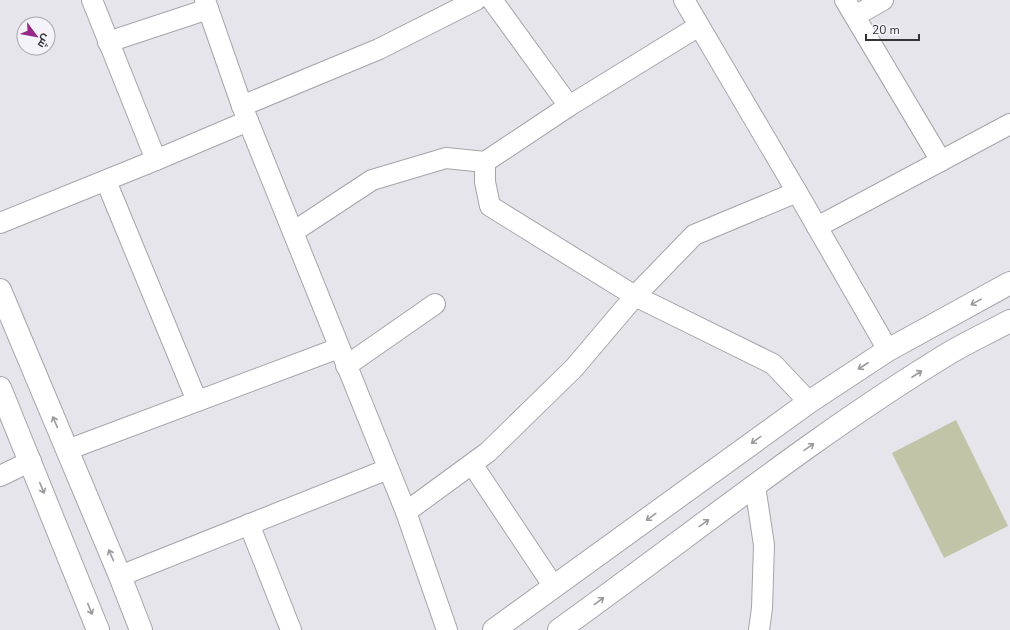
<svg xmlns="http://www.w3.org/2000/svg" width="1010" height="630" font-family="'Nunito Sans',Cairo,sans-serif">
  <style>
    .pitch { fill: #c1c4a7 }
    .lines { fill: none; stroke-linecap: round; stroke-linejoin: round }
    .street-casing { stroke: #a5a4aa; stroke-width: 22 }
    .secondary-casing { stroke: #a5a4aa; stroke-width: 24 }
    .street { stroke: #fff; stroke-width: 20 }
    .secondary { stroke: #fff; stroke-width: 22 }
    .oneway { stroke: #9a9a9a }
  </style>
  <rect width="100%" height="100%" fill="#e7e5ec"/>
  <polygon class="pitch" points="956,420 1008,526 944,558 892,453"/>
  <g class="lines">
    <defs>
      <g id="street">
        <polyline points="92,0 156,160"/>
        <polyline points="205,0 242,106 406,512 447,630"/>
        <polyline points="492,0 569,106"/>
        <polyline points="684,0 797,192 888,350"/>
        <polyline points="845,0 941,161"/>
        <polyline points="855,16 883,0"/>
        <polyline points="108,42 208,9"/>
        <polyline points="242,106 379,49 476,0"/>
        <polyline points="485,162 485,182 490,206 635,296 773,364 809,402"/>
        <polyline points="106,181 197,401"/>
        <polyline points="0,223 156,160 248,121"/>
        <polyline points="817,227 1010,124"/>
        <polyline points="293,232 372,180 446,158 485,162 569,106 699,26"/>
        <polyline points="346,366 435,304"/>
        <polyline points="67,450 339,348"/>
        <polyline points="472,464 554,587"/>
        <polyline points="0,476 31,461"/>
        <polyline points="755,486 764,545 762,608 759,630"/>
        <polyline points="406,512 488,452 574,368 635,296 694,235 797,192"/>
        <polyline points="249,524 291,630"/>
        <polyline points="120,576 388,469"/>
      </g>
      <g id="secondary">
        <polyline points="0,290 120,576 141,630"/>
        <polyline points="0,388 98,630"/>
        <polyline points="494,630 809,402 888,350 1010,283"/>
        <path d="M559,630C689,537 814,435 951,352C970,341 991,331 1010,321"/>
      </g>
    </defs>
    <use href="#street" class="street-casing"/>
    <use href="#secondary" class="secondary-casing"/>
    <use href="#street" class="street"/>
    <use href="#secondary" class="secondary"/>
  </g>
  <defs><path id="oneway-shaft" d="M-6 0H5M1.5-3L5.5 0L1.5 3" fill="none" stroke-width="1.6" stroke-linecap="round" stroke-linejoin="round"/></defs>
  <g class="oneway">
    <use href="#oneway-shaft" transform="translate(976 302) rotate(151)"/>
    <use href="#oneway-shaft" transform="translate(863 366) rotate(147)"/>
    <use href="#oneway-shaft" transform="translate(917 374) rotate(-33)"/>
    <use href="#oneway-shaft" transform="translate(55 422) rotate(-113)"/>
    <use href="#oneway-shaft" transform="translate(756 440) rotate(144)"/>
    <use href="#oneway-shaft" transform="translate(809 447) rotate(-35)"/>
    <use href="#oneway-shaft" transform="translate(42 488) rotate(68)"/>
    <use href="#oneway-shaft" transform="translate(651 517) rotate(144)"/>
    <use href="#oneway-shaft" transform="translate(704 523) rotate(-36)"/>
    <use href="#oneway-shaft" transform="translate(111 555) rotate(-113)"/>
    <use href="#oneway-shaft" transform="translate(599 601) rotate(-36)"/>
    <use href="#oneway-shaft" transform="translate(90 609) rotate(68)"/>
  </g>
  <g transform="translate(36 36) rotate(122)"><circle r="19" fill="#f4f3f9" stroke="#a7a7ab"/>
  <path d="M0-3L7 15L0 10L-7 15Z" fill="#952889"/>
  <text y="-6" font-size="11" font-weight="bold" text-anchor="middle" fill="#343436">ش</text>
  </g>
  <path d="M866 34v6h53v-6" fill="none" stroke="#343436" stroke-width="2"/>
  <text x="872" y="34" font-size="12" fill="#343436" stroke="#f4f3f9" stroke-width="3" paint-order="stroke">20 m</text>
</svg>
